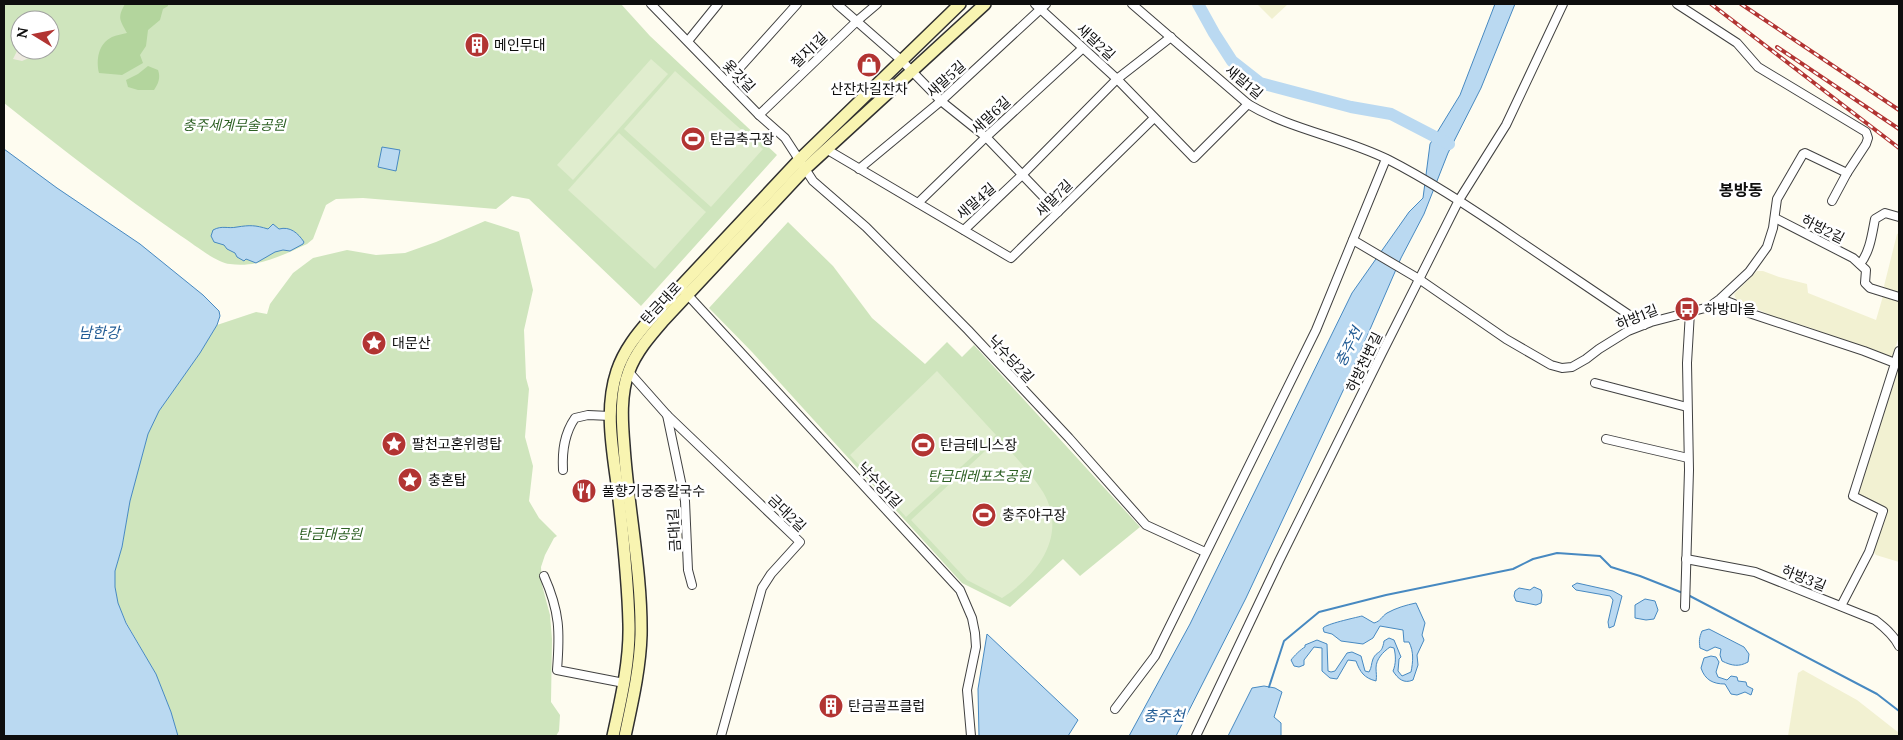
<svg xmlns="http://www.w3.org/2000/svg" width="1903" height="740" font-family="Lora,'Noto Sans KR',serif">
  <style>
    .farmland { fill: #f2f1d2 }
    .green { fill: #cfe5bd; fill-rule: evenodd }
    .forest { fill: #b3d59d }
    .pitch { fill: #e0edce }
    .plaza { fill: #eeebe0 }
    .water { fill: #bad9f1; stroke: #4789c1 }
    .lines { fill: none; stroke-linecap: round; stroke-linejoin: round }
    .stream { stroke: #4789c1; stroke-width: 2 }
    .river { stroke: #bad9f1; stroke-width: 12 }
    .street-casing { stroke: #414141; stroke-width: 10 }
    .secondary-casing { stroke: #303030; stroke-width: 14 }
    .street { stroke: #fff; stroke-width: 8 }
    .secondary { stroke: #f8f4b1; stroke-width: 11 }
    .rail-casing { stroke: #b23432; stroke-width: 4 }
    .rail { stroke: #fff; stroke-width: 2; stroke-dasharray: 5.5; stroke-linecap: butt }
    .labels { text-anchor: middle; stroke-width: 5; stroke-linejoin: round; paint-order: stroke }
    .street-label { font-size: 14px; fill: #0e0e0e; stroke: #fff }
    .poi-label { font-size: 14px; fill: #0e0e0e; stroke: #fff; text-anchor: start }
    .park-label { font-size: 14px; font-style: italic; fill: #2d6024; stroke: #fff }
    .water-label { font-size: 15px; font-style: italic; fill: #225c95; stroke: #fff }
    .quarter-label { font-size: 16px; font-weight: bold; fill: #0e0e0e; stroke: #fff }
  </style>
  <rect width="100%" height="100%" fill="#fefcf0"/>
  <g class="farmland">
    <polygon points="1257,4 1288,4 1272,19"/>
    <polygon points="1899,233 1899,294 1886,290 1884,286 1897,234"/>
    <polygon points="1757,271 1763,271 1779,277 1807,284 1808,293 1876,320 1883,296 1899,300 1899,336 1892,358 1808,327 1774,317 1736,299 1734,294"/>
    <polygon points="1899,356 1899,562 1876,555 1873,551 1886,514 1885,508 1859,497 1857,493"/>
    <polygon points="1803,670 1857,700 1899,733 1899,736 1788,736 1798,673"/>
  </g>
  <g class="green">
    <path d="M4,4H621L650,36L777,155L641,306L529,199L512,196L496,209L363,198L336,199L326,205L313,239L307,244C283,255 258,268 230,264C216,263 194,244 181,236C120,194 62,149 4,103ZM20,20H50V50H20Z"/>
    <polygon points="485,221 519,232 533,290 524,330 526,378 529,389 525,437 533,466 529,501 539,518 557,536 554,538 545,555 541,567 542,585 550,615 552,639 551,702 560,715 559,731 556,736 178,736 171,712 156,674 126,622 118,603 115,587 115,571 122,547 130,501 148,434 159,411 200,353 217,325 256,312 267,314 270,304 293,273 313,258 347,250 376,255 405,253 436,242"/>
    <polygon points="788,222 833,266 872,318 925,364 947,342 962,357 974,345 1140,527 1080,576 1063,559 1010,607 962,583 752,352 709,308"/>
  </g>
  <g class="forest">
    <path d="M125,4H168V6L163,9L160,20L148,30L146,46L140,55L143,63L122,75L99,73C96,60 98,44 112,37C116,35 123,34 127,33C120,20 117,18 125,4Z"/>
    <path d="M148,66L158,70C161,78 158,84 154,90H138L128,87L126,80L138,74Z"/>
  </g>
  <g class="pitch">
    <polygon points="651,59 668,74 573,180 557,165"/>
    <polygon points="675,71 763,149 711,207 624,129"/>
    <polygon points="619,133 706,212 655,269 568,190"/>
    <polygon points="937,371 996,435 906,517 850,455"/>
    <path d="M999,438C1013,455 1031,472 1043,492C1068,535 1039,574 1002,598L967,580L911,520Z"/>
  </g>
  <polygon class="plaza" points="17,41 20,41 20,50 30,50 28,53 29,58 22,61 13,59 17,51 13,45"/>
  <g class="water">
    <polygon points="1495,4 1515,4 1481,88 1448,153 1424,214 1401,258 1348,380 1246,598 1176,736 1129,736 1190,624 1352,293 1409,212 1423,198 1430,144 1460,95"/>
    <polygon points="382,147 400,150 396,171 378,167"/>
    <polygon points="4,149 57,188 140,244 203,295 219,311 220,316 217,325 200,353 159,411 148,434 130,501 122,547 115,571 115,587 118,603 126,623 156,674 171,712 178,736 4,736"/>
    <path d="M273,224L279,229C290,226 298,233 304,242L303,244L290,251L283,250L275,252L256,263L246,259L244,261L237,257L235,253L227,249L224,245L214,242L211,236L213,230C222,225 228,229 237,227C250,225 255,225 268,229Z"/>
    <polygon points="1577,583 1613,591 1622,596 1614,626 1609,628 1608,622 1613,600 1610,596 1576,590 1572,586"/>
    <polygon points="1534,587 1541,590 1542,595 1541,603 1536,605 1516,601 1514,596 1515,591 1519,588 1530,590"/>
    <polygon points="1645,599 1655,601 1658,610 1654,619 1646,620 1635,618 1635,605"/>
    <path d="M1416,603L1425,623L1422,635L1424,640L1417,655L1418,665L1413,680C1404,684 1398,679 1393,671C1396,664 1396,656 1394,648L1390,647C1383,652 1376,659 1376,668C1376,673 1377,676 1376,681C1364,678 1360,672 1356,661L1348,660L1337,679L1330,678L1322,671V648L1314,647L1304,660V665L1299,667L1294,666L1291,660C1294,656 1301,649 1305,647V645L1317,640L1327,644L1328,671L1331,672L1335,671L1347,653L1352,652L1361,656L1365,671L1369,672C1372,667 1371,664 1373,659C1377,650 1382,655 1384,641L1389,638L1394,640L1401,657L1399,659L1398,671L1402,676L1411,672C1413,662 1414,652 1409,642H1404L1403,630L1380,626L1373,638L1363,644L1341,641L1332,634L1324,632L1323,628C1326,624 1354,618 1362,616L1374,623C1381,621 1381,617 1387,613C1396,608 1406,605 1416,603Z"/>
    <path d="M1709,629L1744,647L1749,654L1748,662C1739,667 1732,666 1722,661L1720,655L1721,649L1715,647L1707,651L1700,648C1699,641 1699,638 1702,631Z"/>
    <polygon points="987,634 1078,720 1068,736 979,736 978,689"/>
    <path d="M1711,656L1716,657L1719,662L1716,672L1718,677L1727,680L1731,676L1737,677L1738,681L1746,682L1747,686L1753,689L1751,695L1745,692L1737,695L1731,694L1725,684C1713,684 1705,680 1701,668L1704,658Z"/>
    <polygon points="1264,686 1275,688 1282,692 1274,717 1281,723 1281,736 1228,736 1252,688"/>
  </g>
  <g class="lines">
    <g class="stream">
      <polyline points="1688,595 1877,694 1899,711"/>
      <polyline points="1269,687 1284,641 1319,612 1386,595 1513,569 1533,559 1557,553 1600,556 1611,567 1640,576 1683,593"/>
    </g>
    <polyline class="river" points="1198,4 1214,33 1232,61 1260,83 1351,107 1391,114 1449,144"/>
    <defs>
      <g id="street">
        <polyline points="651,4 759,115 785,138 813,181 866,227 968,330 1069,438 1146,525 1205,552"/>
        <polyline points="837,4 901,60 941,101 986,137 1058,212"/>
        <polyline points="1035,4 1117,79 1194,158 1248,104"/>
        <path d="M1132,4L1248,104C1291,130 1343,137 1389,160C1434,183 1476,211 1518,240C1560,268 1602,297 1644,325"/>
        <polyline points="1677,4 1737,43 1758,67 1866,132 1868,138 1866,144 1847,173 1832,201"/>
        <polyline points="688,41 718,4"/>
        <polyline points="727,82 797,4"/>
        <polyline points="759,115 857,21 877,4"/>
        <polyline points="826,149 1011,258 1154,118"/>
        <polyline points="859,169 941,101 1046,4"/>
        <polyline points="918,203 986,137 1083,48"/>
        <polyline points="1775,218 1853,258 1866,270 1865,283 1870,288 1899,297"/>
        <polyline points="964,230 1022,175 1117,79 1171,37"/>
        <polyline points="1353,240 1419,279 1506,339 1551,365 1562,368 1572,367 1586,359 1599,349 1628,331 1651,322 1709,307 1720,299 1749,272 1767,247 1773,228 1777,199 1803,154 1805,153 1847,173"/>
        <path d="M1860,264C1870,252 1872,234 1875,219L1885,213L1899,217"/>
        <polyline points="685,292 960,590 972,618 975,633 976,647 967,690 971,736"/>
        <polyline points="1721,299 1734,304 1749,313 1864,351 1895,363"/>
        <polyline points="628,371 667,415 800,542 771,574 762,588 721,736"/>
        <polyline points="1595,383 1687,407"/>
        <polyline points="667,415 685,501 688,570 692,585"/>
        <polyline points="1606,439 1688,458"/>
        <path d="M563,470C562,451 564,434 575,418L588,415L610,416"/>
        <path d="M1686,559L1755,572L1875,620C1884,627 1894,635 1899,646"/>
        <path d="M544,576C560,612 560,632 557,670L624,683"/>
        <polyline points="1841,606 1869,552 1883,511 1853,496 1899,351"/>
        <polyline points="1685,607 1689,470 1687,363 1690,312"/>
        <polyline points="1115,709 1155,656 1316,330 1386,159"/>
        <polyline points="1196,736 1279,561 1382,353 1459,200 1506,125 1563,4"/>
      </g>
      <g id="secondary">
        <path d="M613,736C621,699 630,661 629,624C628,580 623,535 618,491C613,452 604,410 617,371C624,350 637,334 652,317L800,159L960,4"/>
        <path d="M625,736C632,703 640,669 641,635C642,573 628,508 624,446C622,422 620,394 629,371C636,352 650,336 663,321L805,169L985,4"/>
      </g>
    </defs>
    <use href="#street" class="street-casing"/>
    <use href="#secondary" class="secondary-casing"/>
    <use href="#street" class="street"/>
    <use href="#secondary" class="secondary"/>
    <defs>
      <g id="rail">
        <polyline points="1711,4 1899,148"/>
        <polyline points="1741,4 1899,110"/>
        <polyline points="1777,47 1899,129"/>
      </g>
    </defs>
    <use href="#rail" class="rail-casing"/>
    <use href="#rail" class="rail"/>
  </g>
  <defs>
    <symbol id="building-disc" viewBox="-11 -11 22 22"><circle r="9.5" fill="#b23432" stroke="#fff"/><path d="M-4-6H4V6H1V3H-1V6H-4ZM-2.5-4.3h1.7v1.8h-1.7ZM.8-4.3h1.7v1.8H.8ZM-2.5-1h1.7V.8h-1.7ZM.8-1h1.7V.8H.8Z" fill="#fff"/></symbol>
    <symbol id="shop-disc" viewBox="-11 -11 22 22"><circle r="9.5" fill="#b23432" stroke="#fff"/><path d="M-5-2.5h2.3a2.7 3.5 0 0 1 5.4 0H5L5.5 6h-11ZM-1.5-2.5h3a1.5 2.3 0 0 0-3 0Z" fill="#fff"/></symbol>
    <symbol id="stadium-disc" viewBox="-11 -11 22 22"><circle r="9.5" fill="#b23432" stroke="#fff"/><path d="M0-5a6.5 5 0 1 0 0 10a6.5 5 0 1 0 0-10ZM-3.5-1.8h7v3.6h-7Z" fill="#fff"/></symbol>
    <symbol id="bus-disc" viewBox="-11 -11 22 22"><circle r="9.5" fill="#b23432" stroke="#fff"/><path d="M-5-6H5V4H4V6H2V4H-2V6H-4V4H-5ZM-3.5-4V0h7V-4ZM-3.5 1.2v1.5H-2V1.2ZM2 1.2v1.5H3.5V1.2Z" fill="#fff"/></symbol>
    <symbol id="sight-disc" viewBox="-11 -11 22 22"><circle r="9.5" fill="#b23432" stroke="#fff"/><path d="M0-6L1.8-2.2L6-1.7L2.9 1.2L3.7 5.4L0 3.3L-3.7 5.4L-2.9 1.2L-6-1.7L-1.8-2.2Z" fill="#fff"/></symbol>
    <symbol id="restaurant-disc" viewBox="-11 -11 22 22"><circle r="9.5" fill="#b23432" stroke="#fff"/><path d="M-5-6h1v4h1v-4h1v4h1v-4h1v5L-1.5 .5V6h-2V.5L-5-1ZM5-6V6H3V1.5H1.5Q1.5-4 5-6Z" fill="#fff"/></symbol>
  </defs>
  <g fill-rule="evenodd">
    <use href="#building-disc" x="463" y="31" width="28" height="28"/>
    <use href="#shop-disc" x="855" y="51" width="28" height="28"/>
    <use href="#stadium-disc" x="679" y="125" width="28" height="28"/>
    <use href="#bus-disc" x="1673" y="295" width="28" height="28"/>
    <use href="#sight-disc" x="360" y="329" width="28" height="28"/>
    <use href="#sight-disc" x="380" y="430" width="28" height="28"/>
    <use href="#stadium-disc" x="909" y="431" width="28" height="28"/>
    <use href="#sight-disc" x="396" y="466" width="28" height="28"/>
    <use href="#restaurant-disc" x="570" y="477" width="28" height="28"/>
    <use href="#stadium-disc" x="970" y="501" width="28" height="28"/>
    <use href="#building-disc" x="817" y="692" width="28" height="28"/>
  </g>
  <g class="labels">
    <g class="street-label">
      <text transform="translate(1096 42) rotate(43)" y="5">새말2길</text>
      <text transform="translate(809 50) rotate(-44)" y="5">칠지1길</text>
      <text transform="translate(739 76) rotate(46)" y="5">옻갓길</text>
      <text transform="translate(946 79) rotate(-42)" y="5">새말5길</text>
      <text transform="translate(1244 82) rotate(40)" y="5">새말1길</text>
      <text transform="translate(991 115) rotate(-43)" y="5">새말6길</text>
      <text transform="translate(1054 198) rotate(-45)" y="5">새말7길</text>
      <text transform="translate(976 201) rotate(-41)" y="5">새말4길</text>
      <text transform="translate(1823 229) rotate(27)" y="5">하방2길</text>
      <text transform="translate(661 303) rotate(-47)" y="5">탄금대로</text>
      <text transform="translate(1637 317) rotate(-22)" y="5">하방1길</text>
      <text transform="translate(1011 359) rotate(47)" y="5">낙수당2길</text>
      <text transform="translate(1364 362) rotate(-64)" y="5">하방천변길</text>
      <text transform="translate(880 485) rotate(47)" y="5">낙수당1길</text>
      <text transform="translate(787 513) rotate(44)" y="5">금대2길</text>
      <text transform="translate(674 530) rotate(-93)" y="5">금대1길</text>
      <text transform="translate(1804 578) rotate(22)" y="5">하방3길</text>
    </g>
    <g class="poi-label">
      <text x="494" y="50">메인무대</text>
      <text x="869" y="94" text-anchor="middle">산잔차길잔차</text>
      <text x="710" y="144">탄금축구장</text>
      <text x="1704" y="314">하방마을</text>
      <text x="392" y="348">대문산</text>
      <text x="412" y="449">팔천고혼위령탑</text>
      <text x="940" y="450">탄금테니스장</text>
      <text x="428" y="485">충혼탑</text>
      <text x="602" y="496">풀향기궁중칼국수</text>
      <text x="1002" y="520">충주야구장</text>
      <text x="848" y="711">탄금골프클럽</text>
    </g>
    <g class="park-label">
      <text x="234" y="130">충주세계무술공원</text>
      <text x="979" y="481">탄금대레포츠공원</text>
      <text x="330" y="539">탄금대공원</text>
    </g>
    <g class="water-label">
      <text x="99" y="338">남한강</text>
      <text transform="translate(1349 347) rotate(-63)" y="5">충주천</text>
      <text x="1164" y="721">충주천</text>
    </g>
    <g class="quarter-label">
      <text x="1741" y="196">봉방동</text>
    </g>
  </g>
  <rect width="1903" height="740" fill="none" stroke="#0e0e0e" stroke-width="10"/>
  <g transform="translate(35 35) rotate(280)"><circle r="24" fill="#ffffff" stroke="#9f9f9f"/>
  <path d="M0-4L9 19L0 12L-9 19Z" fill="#b23432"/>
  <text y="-8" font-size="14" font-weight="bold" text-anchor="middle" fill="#0e0e0e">N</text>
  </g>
</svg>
